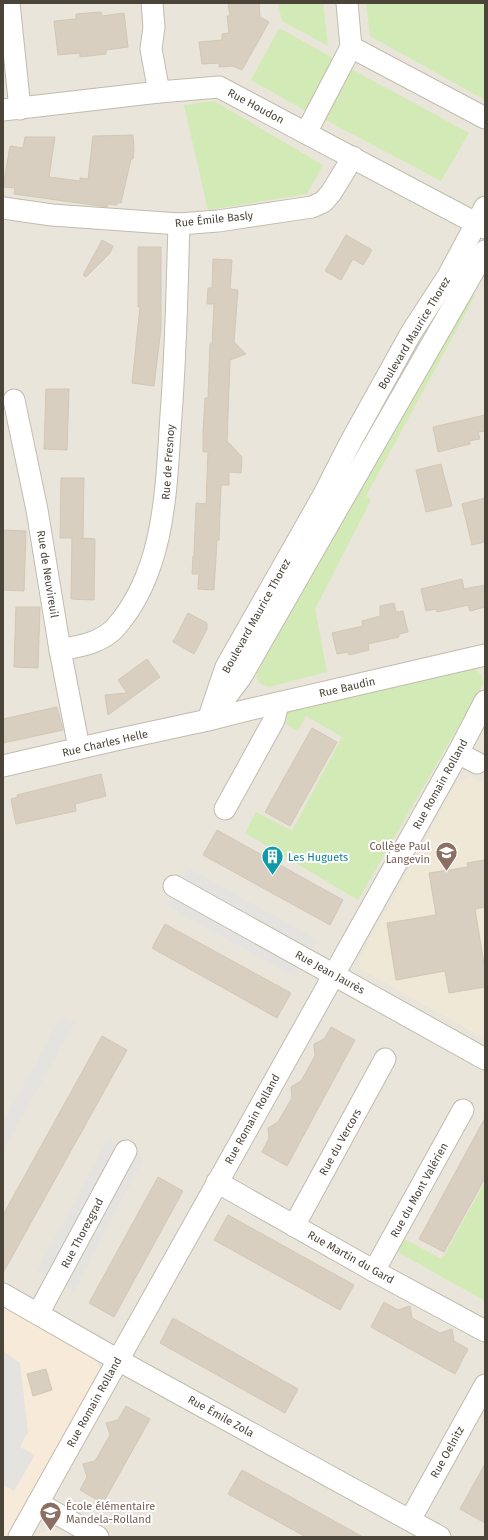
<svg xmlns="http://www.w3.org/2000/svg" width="488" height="1540" font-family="'Fira Sans',sans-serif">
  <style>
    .residential { fill: #eae5da }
    .commercial { fill: #f7ead8 }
    .education { fill: #efe8d6 }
    .green { fill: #d2eab5 }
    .parking { fill: #e5e3e0 }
    .building { fill: #d8cfc1; stroke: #d3c7b4 }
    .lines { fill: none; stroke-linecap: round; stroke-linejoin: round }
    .minor-casing { stroke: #c2bbae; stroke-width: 23 }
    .minor { stroke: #fff; stroke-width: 21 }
    .labels { text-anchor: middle; stroke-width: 4; stroke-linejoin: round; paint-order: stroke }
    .street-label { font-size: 11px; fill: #4b4439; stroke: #fff }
    .education-label { font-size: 11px; fill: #785e54; stroke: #fff; text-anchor: end }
    .culture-label { font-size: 11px; fill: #0d838f; stroke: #fff; text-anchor: start }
  </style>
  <rect width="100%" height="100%" fill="#f6f3ec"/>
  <polygon class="residential" points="3,3 485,3 485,785 470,777 360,968 485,1038 485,1537 65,1537 52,1530 38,1534 37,1537 8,1537 99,1369 95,1358 3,1308"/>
  <polygon class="commercial" points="3,1308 95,1358 99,1369 8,1537 3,1537"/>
  <g class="education">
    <polygon points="470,777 485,785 485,1038 360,968 359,959 457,782"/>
    <polygon points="52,1530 65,1537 37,1537 38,1534"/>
  </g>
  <g class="green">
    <polygon points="278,3 323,3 328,46 282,21"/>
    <polygon points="366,3 485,3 485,100 370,36"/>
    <polygon points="279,28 335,59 306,111 251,80"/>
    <polygon points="348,67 469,133 441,181 320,117"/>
    <polygon points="214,101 323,165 307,194 208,210 184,105"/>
    <polygon points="470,293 475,296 366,496 371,500 315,609 327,672 269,687 260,684 256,675 269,650"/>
    <polygon points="468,666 476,670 482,676 483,684 358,900 245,833 256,812 292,831 342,737 306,716 298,731 281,721 286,711"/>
    <polygon points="485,1182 485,1301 398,1252 404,1239 442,1259"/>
  </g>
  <g class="parking">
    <polygon points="188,868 318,940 297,978 167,906"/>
    <polygon points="62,1016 75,1022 3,1151 3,1122"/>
    <polygon points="108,1139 144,1158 74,1291 37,1271"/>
    <polygon points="3,1351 20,1363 28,1432 20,1447 35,1455 14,1491 3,1485"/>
  </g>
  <g class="building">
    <polygon points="228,3 259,3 260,17 269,22 242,70 233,66 219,67 219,63 202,64 199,42 222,40 222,34 229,33 227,16 230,16"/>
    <polygon points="101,12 102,16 124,13 128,47 106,50 106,54 80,57 80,53 58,55 54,21 76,19 76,14"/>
    <polygon points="133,135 134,151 133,159 131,159 121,203 117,203 117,205 108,204 107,207 14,194 15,188 3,187 10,146 23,148 25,137 55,137 49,177 80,181 80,178 88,179 93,136"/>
    <polygon points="346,235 372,250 363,265 353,259 341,280 325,271"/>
    <polygon points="102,240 113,246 110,253 86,277 83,275"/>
    <polygon points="138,247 161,247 161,328 154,386 132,383 140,307 138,307"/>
    <polygon points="213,259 232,260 230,289 238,290 234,342 246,354 230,360 227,442 229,443 242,457 241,473 229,472 229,485 221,485 219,540 217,540 214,590 198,589 199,574 192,574 193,556 194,556 196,503 206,504 208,452 203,452 203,433 205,398 208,398 210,344 212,344 214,304 207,304 208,288 212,288"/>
    <polygon points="46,389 69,389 67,450 44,449"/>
    <polygon points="485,415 485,431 478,432 480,439 469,441 470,444 438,452 433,427"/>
    <polygon points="441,464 452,506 426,512 416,470"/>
    <polygon points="61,478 84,478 83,538 81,538 95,539 94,600 71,599 72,538 60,538"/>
    <polygon points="485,498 485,542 472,545 462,504"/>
    <polygon points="3,530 26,531 24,591 3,590"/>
    <polygon points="462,579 464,589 485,585 485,607 470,611 468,605 437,612 436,609 426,611 421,589"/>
    <polygon points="394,603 396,612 403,611 408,632 399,634 399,637 368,644 369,650 349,655 348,652 337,654 332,633 363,626 362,621 380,616 380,606"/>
    <polygon points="16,607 40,607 38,668 14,667"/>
    <polygon points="188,613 207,623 207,629 194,654 173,642"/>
    <polygon points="147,659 160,677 108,715 105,695 127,693 118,680"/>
    <polygon points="57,707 63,730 3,743 3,719"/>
    <polygon points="312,728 337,742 290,826 265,812"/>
    <polygon points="101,774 106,796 75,804 76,811 16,824 11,799 18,797 17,795"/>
    <polygon points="217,830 343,900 330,925 203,855"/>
    <polygon points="485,860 485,907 475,909 485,970 485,987 449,993 445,971 396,980 387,923 436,915 429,873 468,867 467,863"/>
    <polygon points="165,924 291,993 277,1018 152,948"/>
    <polygon points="331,1027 355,1040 287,1166 262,1152 269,1138 268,1128 278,1122 292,1098 291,1087 301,1081 315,1056 314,1044 324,1039"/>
    <polygon points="102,1036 127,1050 3,1273 3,1215"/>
    <polygon points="485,1118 485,1178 444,1252 419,1239"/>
    <polygon points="158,1177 183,1191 114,1317 89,1303"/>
    <polygon points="228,1215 354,1285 340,1310 214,1240"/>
    <polygon points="384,1302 398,1310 410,1306 412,1318 440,1333 452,1329 454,1341 468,1349 455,1374 371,1327"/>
    <polygon points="173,1318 298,1389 285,1413 160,1343"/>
    <polygon points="46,1369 52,1390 33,1396 27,1374"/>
    <polygon points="126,1406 150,1419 103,1503 80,1490 87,1477 83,1464 95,1461 110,1435 106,1423 118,1420"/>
    <polygon points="485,1464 485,1523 460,1509"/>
    <polygon points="242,1470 309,1507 363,1537 306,1537 228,1494"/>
  </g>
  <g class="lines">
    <defs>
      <g id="minor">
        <polyline points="9,3 20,109"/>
        <polyline points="152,3 154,27 151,49 159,92"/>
        <polyline points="351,47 485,118"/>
        <polyline points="3,110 159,92 219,87 485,228"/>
        <polyline points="306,133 351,47 347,3"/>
        <polyline points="3,208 52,215 179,224 218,221 312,207 323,202 331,193 353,157"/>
        <polyline points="14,400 37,510 60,650 79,748"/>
        <path d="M60,650C80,646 101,643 115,628C166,571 166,487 171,415C176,352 177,288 179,224"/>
        <polyline points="220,705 241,677 485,251"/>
        <polyline points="208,720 226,667 323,496 351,441 411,333 448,276 485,207"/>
        <polyline points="458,753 477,763"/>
        <polyline points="3,766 111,741 208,720 256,708 485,655"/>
        <polyline points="225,809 274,720 278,703"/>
        <polyline points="174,886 485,1059"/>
        <polyline points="217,1182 374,1271 485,1331"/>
        <polyline points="294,1226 385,1059"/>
        <polyline points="374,1271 463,1110"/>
        <polyline points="3,1294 118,1360 440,1537"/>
        <polyline points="38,1314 126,1151"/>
        <polyline points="38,1503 98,1537"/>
        <polyline points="410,1520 485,1385"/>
        <polyline points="19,1537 458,753 485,701"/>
      </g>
    </defs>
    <use href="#minor" class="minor-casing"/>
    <use href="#minor" class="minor"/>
  </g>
  <defs>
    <symbol id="school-pin" viewBox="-11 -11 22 30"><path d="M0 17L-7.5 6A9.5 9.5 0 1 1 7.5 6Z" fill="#8d6e63" stroke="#fff"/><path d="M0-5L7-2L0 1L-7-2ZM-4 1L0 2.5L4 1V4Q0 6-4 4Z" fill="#fff"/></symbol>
    <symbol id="building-pin" viewBox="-11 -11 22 30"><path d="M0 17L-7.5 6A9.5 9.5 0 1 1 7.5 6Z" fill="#0f9aa8" stroke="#fff"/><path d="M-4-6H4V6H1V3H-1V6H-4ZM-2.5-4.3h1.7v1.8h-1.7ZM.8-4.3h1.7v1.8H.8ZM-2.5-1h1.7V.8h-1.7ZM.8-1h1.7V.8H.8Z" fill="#fff"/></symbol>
  </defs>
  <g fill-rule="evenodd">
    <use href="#school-pin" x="434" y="840" width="25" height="34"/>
    <use href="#building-pin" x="260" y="844" width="25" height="34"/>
    <use href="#school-pin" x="38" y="1500" width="25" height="34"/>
  </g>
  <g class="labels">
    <g class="street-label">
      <text transform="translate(256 106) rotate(28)" y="4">Rue Houdon</text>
      <text transform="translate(214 219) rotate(-6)" y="4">Rue Émile Basly</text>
      <text transform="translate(414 333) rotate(-59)" y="4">Boulevard Maurice Thorez</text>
      <text transform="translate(168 462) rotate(-86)" y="4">Rue de Fresnoy</text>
      <text transform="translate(48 574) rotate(81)" y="4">Rue de Neuvireuil</text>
      <text transform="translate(256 616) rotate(-61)" y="4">Boulevard Maurice Thorez</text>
      <text transform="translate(347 687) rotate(-13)" y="4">Rue Baudin</text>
      <text transform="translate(105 743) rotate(-13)" y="4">Rue Charles Helle</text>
      <text transform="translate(440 784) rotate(-61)" y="4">Rue Romain Rolland</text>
      <text transform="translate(330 972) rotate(29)" y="4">Rue Jean Jaurès</text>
      <text transform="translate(252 1119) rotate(-61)" y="4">Rue Romain Rolland</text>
      <text transform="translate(340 1142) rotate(-61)" y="4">Rue du Vercors</text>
      <text transform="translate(419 1190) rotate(-61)" y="4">Rue du Mont Valérien</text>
      <text transform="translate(82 1233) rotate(-62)" y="4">Rue Thorezgrad</text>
      <text transform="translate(351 1257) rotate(29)" y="4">Rue Martin du Gard</text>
      <text transform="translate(94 1402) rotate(-61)" y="4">Rue Romain Rolland</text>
      <text transform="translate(221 1416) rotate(29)" y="4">Rue Émile Zola</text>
      <text transform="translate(447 1452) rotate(-61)" y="4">Rue Oelnitz</text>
    </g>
    <g class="education-label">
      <text x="430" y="850">Collège Paul<tspan x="430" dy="13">Langevin</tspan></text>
      <text x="66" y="1510" text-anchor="start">École élémentaire<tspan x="66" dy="13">Mandela-Rolland</tspan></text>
    </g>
    <g class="culture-label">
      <text x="288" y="861">Les Huguets</text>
    </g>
  </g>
  <rect width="488" height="1540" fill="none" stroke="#4b4439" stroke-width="8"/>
</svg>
